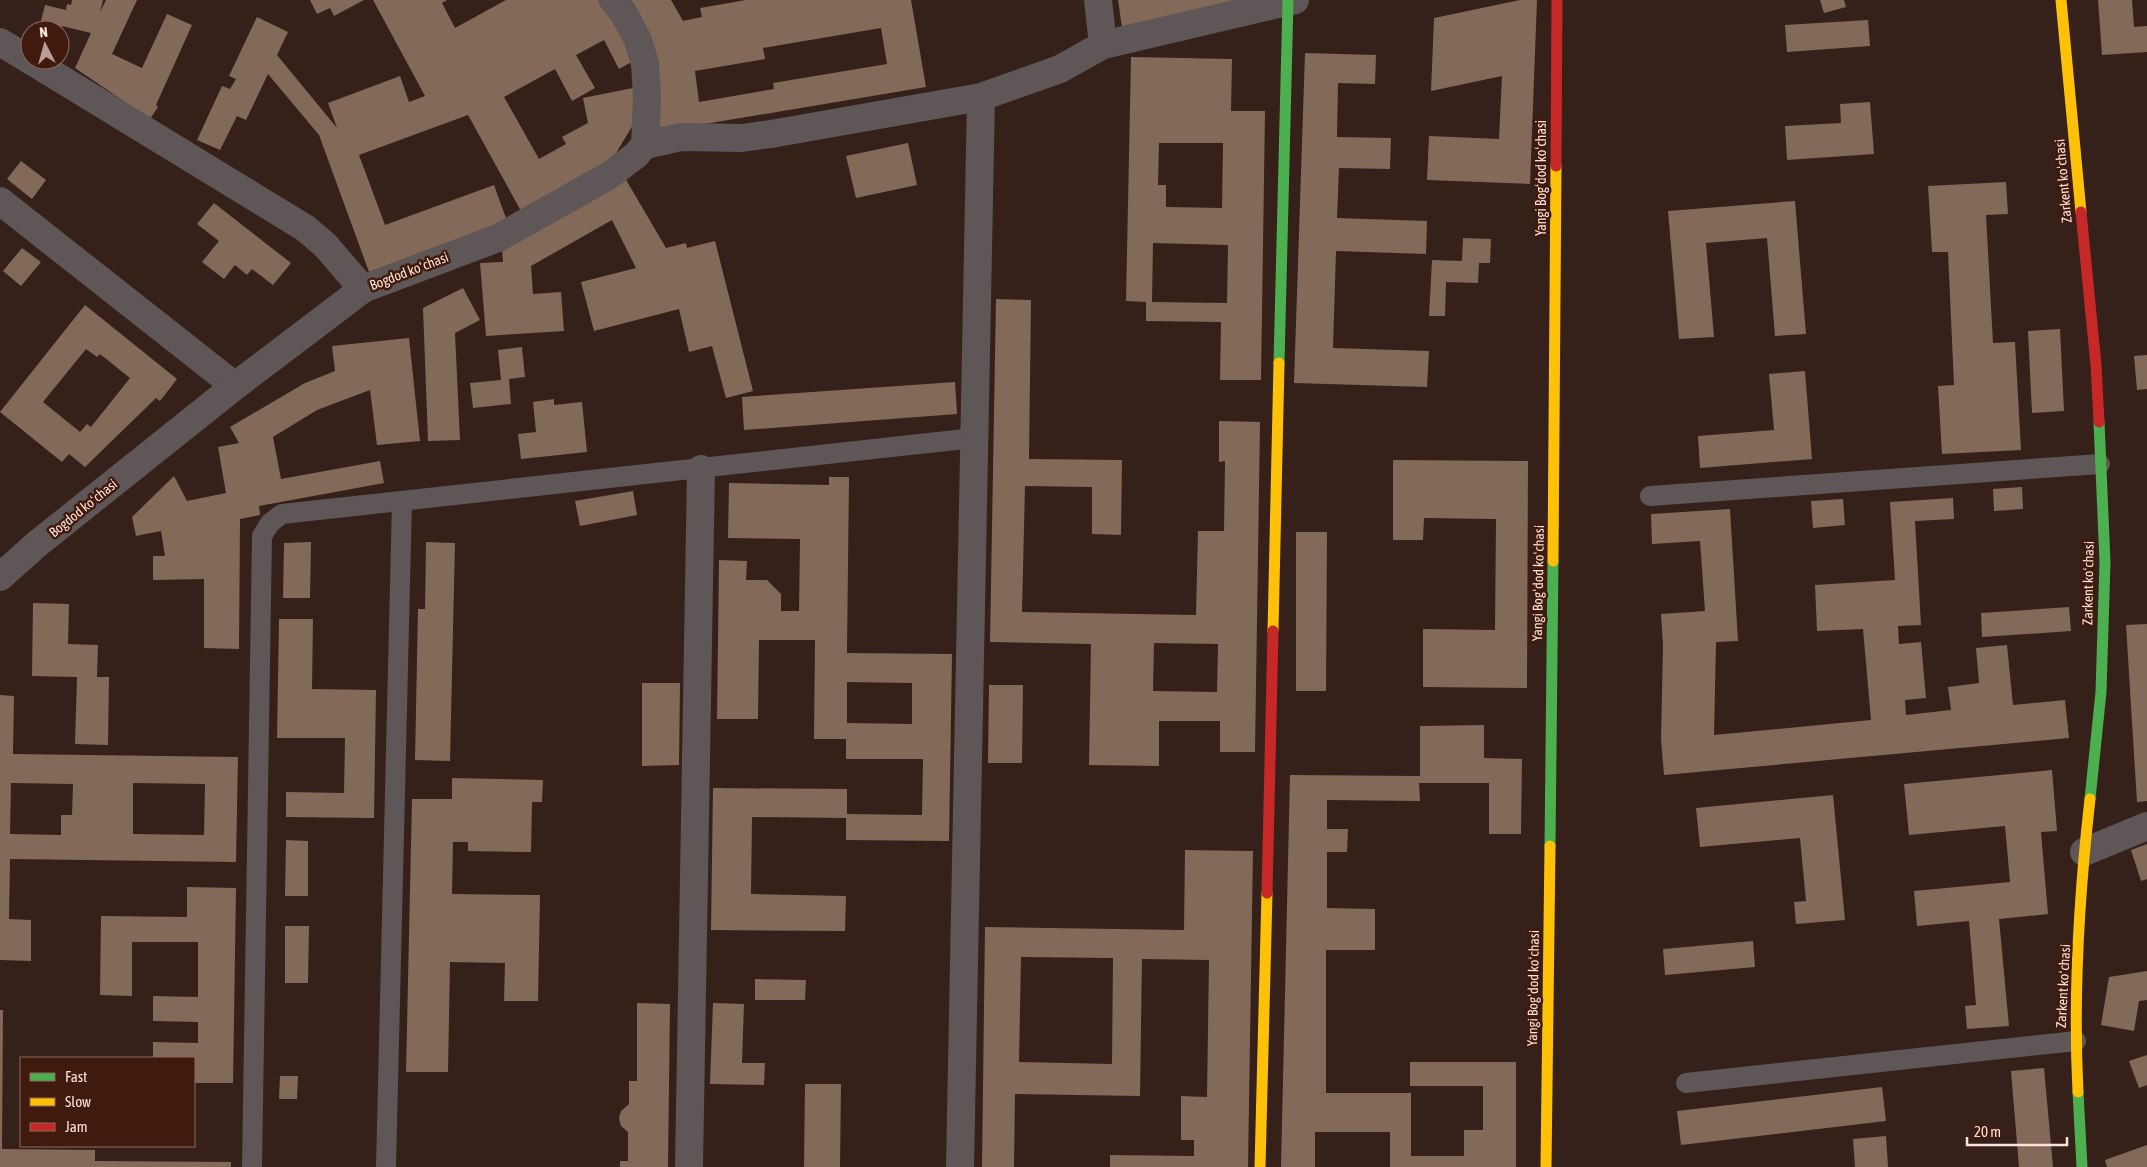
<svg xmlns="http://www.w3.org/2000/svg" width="2147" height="1167" font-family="'Asap Condensed',sans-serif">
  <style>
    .building { fill: #836958; fill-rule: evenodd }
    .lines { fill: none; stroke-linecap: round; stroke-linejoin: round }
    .lane { stroke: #5e5657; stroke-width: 20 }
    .street { stroke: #5e5657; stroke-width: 28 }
    .fast { stroke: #4caf50; stroke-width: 11 }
    .slow { stroke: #ffc107; stroke-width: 11 }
    .jam { stroke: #c62828; stroke-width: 11 }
    .labels { text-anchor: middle; stroke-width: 5; stroke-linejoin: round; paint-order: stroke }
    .street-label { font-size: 14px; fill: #fee2da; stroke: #411a0e }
  </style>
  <rect width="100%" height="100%" fill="#35201a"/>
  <g class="building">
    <polygon points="72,0 103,0 100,12 106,0 137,0 112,54 142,68 167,14 192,25 156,105 158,107 150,119 75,68 91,33 62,26 61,30 39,29 45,5 66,10 67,4 71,5"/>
    <polygon points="310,0 364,0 334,16 330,8 317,14"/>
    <polygon points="373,0 447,0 442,3 455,28 506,0 598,0 621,20 635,60 619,69 604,40 576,55 595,88 572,101 555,69 504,97 539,159 566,144 562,137 588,123 583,98 633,88 639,115 610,163 521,211 468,115 359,155 385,225 494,185 507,221 369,272 319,135 268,74 246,120 237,116 220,150 197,140 222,86 230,89 236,79 229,76 257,17 288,32 277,55 337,128 328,103 400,76 409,102 425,96"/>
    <path d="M624,0H671L683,21L702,17L700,8L746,0H911L926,87L657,132ZM881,28L887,64L773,83L774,89L699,102L695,71L765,59L763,48Z"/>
    <polygon points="1118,0 1234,0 1235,3 1122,28"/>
    <polygon points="1520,0 1537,0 1530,184 1427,180 1429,136 1499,139 1502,76 1431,91 1434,18"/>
    <polygon points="1820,0 1844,0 1846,7 1824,13"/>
    <polygon points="2098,0 2132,0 2134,27 2147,26 2147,52 2102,55"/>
    <polygon points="1868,20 1870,46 1787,52 1785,25"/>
    <polygon points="1305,53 1376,55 1375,84 1338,83 1337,137 1391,138 1390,169 1339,168 1337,218 1427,221 1426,254 1336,251 1333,348 1429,351 1427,387 1294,383"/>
    <path d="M1131,57L1232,59L1231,111H1265L1261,380H1220L1221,322L1146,321V302L1126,301ZM1159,143H1223L1222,208L1166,207V185H1158ZM1153,243L1228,245L1227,303L1152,302Z"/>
    <polygon points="1870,102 1874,154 1787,160 1785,126 1841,123 1840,104"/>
    <polygon points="908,143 917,185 856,198 846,156"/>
    <polygon points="21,161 46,180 32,199 7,179"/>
    <polygon points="625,178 666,248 686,243 687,248 715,241 753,391 726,398 712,346 689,352 679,309 594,331 581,282 636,268 612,220 531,266 533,294 561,292 564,331 486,336 480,263 503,262 502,249"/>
    <polygon points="2006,182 2008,214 1986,215 1993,343 2015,342 2021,450 1942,454 1938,386 1954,385 1948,252 1932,252 1928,186"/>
    <polygon points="1795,201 1806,334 1775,336 1767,238 1706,243 1714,337 1679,339 1668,211"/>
    <polygon points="214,203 291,263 273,285 252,269 247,275 235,265 224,279 202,262 219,241 197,224"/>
    <polygon points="1463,238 1491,239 1490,263 1479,263 1478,283 1446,282 1445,316 1429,316 1432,260 1462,261"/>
    <polygon points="22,248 41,262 21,286 3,271"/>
    <polygon points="463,288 480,320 455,333 460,440 428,441 423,308"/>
    <path d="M996,299L1031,300L1029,459L1122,460L1121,535L1092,534V487L1025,486L1022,612L1196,615L1198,531H1224L1225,461L1219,462V421L1260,422L1255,752H1220V721H1159V766L1089,765L1091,644L990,642ZM1154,643L1218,644L1217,692L1153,691Z"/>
    <path d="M85,305L177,379L160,401L156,398L85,467L69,454L62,462L0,412ZM86,349L97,357L100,354L130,378L91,427L87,424L80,432L43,402Z"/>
    <polygon points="2060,329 2064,411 2032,413 2028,331"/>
    <polygon points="409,338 420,441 377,445 370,390 317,410 273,437 281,479 380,461 384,483 259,506 260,515 240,519 239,649 204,648 204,579 153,580 153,556 165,556 161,531 136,536 132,517 174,476 187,501 226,493 218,447 239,443 230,427 305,383 335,371 332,346"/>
    <polygon points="522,347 525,377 509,379 511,404 473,408 470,383 501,380 498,350"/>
    <polygon points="2147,355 2147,389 2137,390 2134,356"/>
    <polygon points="1805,371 1812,459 1700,468 1698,436 1774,430 1769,374"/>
    <polygon points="955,382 957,414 744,430 742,397"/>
    <polygon points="554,399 554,405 582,402 587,452 521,459 518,434 536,432 533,402"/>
    <polygon points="1393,460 1528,461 1527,688 1423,687 1423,629 1495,630 1496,519 1424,518 1423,540 1393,540"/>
    <path d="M829,477H849L847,653L952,654L949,841L846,840V818L752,817L751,894L846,896L845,931L711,930L713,788L847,789V814L922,815L923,759H846V739H814L815,640H759L758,719H717L719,560L747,561L746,580H767L781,594V611H799L800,539L728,538L729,483L829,485ZM847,682L912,683V724L847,723Z"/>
    <polygon points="2022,487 2023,509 1994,511 1993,489"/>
    <polygon points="633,491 637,515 580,526 575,501"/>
    <polygon points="1953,498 1954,519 1915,521 1921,625 1898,626 1899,644 1921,642 1926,698 1905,700 1906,715 1951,710 1948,687 1979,683 1976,648 2007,645 2013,705 2065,700 2069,738 1664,775 1661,739 1663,645 1661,614 1705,611 1700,541 1652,544 1651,514 1730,509 1738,641 1716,642 1714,735 1871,720 1863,629 1817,631 1815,585 1895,580 1890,502"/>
    <polygon points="1843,499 1845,525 1813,528 1811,501"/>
    <polygon points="1296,532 1327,532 1326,691 1296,691"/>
    <polygon points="311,542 310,598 283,598 284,543"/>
    <polygon points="426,542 455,543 450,761 415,760 418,609 425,609"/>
    <polygon points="33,603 69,604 68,644 98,645 97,677 109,677 108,745 75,744 77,677 32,676"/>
    <polygon points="2069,607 2071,631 1982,637 1981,613"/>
    <polygon points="279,619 313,619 312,689 376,690 374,818 286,817 286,792 344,793 345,738 277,738"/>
    <polygon points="2147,624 2147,801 2137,802 2126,625"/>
    <polygon points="642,683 680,683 679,765 642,766"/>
    <polygon points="989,685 1023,685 1022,763 988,763"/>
    <path d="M0,695L14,696L13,754L238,757L236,862L10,859L9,919L31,920V961L0,960ZM11,783L73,784L72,815H61V835L10,834ZM133,783L205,784L204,835L133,834Z"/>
    <polygon points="1484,725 1484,758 1522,759 1521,834 1489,834 1489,783 1419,783 1420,801 1327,800 1327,829 1348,829 1347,852 1327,852 1327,908 1375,909 1375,950 1326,950 1326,1093 1411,1093 1411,1156 1464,1156 1464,1130 1483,1130 1483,1086 1410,1086 1410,1062 1516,1062 1516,1167 1390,1167 1390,1132 1315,1132 1315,1167 1281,1167 1290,775 1420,776 1420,726"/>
    <polygon points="2052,770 2057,831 2041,832 2048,914 1999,919 2009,1026 1967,1029 1965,1006 1976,1005 1969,921 1917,926 1914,891 2010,882 2005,826 1909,835 1904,784"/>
    <polygon points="452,778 543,780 542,802 532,802 531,852 468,851 468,842 453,842 452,894 540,895 538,1001 504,1001 505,963 450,962 448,1072 406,1072 412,799 452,799"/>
    <polygon points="1833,795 1845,920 1796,924 1794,902 1806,901 1800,838 1700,847 1696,808"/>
    <polygon points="286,840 308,841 308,896 285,896"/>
    <polygon points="2147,844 2147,879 2141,881 2131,850"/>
    <path d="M1185,850L1253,851L1248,1167H1110V1155L1194,1156V1140H1181V1096L1207,1097L1209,960L1142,959L1140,1096L1015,1094L1014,1167H982L985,927L1184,930ZM1021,957L1113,958L1112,1064L1019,1062Z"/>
    <polygon points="187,887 236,888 233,1083 194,1083 194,1058 153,1058 153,1042 198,1043 198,1022 153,1021 153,996 198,997 198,942 132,942 132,996 100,995 101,916 187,917"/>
    <polygon points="285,926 309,926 308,983 285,983"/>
    <polygon points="1753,941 1755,967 1665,975 1663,949"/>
    <polygon points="2147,971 2147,1000 2139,1001 2134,1031 2101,1025 2109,977"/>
    <polygon points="755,979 806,980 805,1000 755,1000"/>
    <polygon points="637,1003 670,1004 668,1167 620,1167 620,1161 628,1161 628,1132 621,1126 619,1118 621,1111 629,1104 629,1081 637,1081"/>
    <polygon points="713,1003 744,1004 742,1063 765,1063 764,1085 710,1084"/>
    <polygon points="0,1010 3,1010 2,1149 95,1150 95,1161 231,1162 231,1167 0,1167"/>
    <polygon points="2147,1055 2147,1085 2139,1088 2129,1061"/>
    <polygon points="2044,1068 2053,1167 2019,1167 2011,1071"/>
    <polygon points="280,1076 298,1076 297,1099 279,1099"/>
    <polygon points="805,1084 841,1084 840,1167 804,1167"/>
    <polygon points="1882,1087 1886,1121 1681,1145 1677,1111"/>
    <polygon points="1886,1136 1888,1167 1855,1167 1853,1139"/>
    <polygon points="2147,1145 2147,1167 2107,1167 2105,1160"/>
  </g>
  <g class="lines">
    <g class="lane">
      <polyline points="1650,496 2100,464"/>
      <polyline points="1686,1083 2076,1041"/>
      <polyline points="252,1167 262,536 270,523 282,514 974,438"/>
      <polyline points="386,1167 402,501"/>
    </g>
    <g class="street">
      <polyline points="1098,0 1103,45"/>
      <polyline points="0,42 30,60"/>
      <polyline points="30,60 305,228 325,245 363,289"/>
      <polyline points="645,145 681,137 742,138 771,134 981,97 1060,69 1103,45 1295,0"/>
      <polyline points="0,201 235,386"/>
      <polyline points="0,577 37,544 235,386 363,289 498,238 610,175 636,155 645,145 647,97 645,64 638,40 623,12 613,0"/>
      <polyline points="2084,852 2147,826"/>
      <polyline points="689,1167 701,469"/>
      <polyline points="960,1167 981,97"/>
    </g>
    <g class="fast">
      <polyline points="1279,363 1288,1"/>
      <polyline points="2090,799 2101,692 2105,562 2099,422"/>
      <polyline points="1550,846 1553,561"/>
      <polyline points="2078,1092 2082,1167"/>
    </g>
    <g class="slow">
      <polyline points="2061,0 2081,212"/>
      <polyline points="1553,561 1556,166"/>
      <polyline points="1273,631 1279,363"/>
      <path d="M2078,1092C2073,995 2079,896 2090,799"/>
      <polyline points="1260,1167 1267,893"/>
      <polyline points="1546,1167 1550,846"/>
    </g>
    <g class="jam">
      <polyline points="1556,166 1557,0"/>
      <polyline points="2081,212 2096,365 2099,422"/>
      <polyline points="1267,893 1273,631"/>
    </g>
  </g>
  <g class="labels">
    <g class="street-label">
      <text transform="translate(1541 178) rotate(-90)" y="5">Yangi Bogʻdod koʻchasi</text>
      <text transform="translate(2063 181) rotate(-95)" y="5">Zarkent koʻchasi</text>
      <text transform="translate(409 271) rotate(-21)" y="5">Bogdod koʻchasi</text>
      <text transform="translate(83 508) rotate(-39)" y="5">Bogdod koʻchasi</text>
      <text transform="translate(1538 583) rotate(-89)" y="5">Yangi Bogʻdod koʻchasi</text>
      <text transform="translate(2088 583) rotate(-89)" y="5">Zarkent koʻchasi</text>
      <text transform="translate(2063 986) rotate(-87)" y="5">Zarkent koʻchasi</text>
      <text transform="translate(1533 988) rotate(-89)" y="5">Yangi Bogʻdod koʻchasi</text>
    </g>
  </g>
  <rect x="20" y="1057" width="175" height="90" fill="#411a0e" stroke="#8d6a60"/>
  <rect x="30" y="1073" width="25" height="8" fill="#4caf50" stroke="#8d6a60"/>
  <text x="65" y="1082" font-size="15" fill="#fee2da">Fast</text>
  <rect x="30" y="1098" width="25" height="8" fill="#ffc107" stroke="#8d6a60"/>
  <text x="65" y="1107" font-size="15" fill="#fee2da">Slow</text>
  <rect x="30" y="1123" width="25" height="8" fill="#c62828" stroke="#8d6a60"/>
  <text x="65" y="1132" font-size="15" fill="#fee2da">Jam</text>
  <g transform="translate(45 45) rotate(354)"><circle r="24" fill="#411a0e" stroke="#8d6a60"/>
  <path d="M0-4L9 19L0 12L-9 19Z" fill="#b89e97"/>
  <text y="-8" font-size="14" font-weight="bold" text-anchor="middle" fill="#fee2da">N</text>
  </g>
  <path d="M1967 1137v8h100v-8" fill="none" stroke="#fee2da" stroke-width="2.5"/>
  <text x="1974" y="1137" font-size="15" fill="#fee2da" stroke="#411a0e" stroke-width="4" paint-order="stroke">20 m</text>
</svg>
